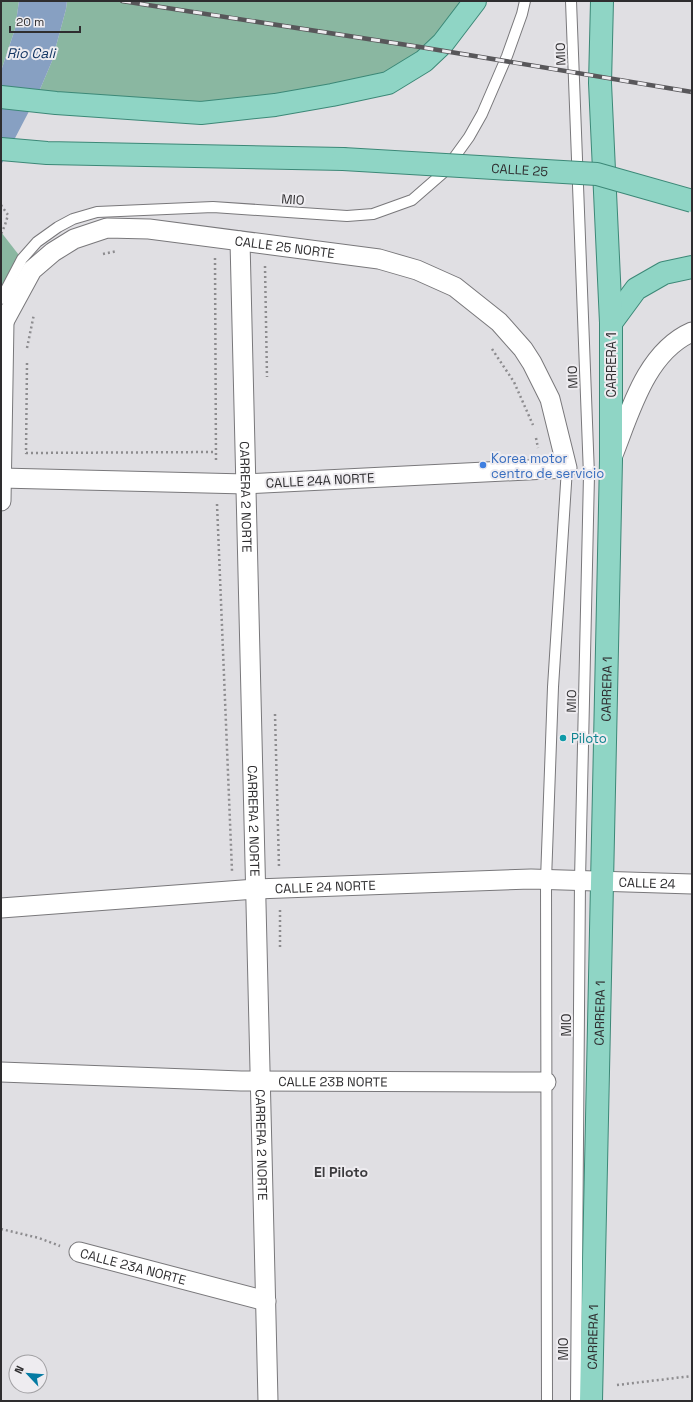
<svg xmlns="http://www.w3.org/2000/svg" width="693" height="1402" font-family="'Space Grotesk',sans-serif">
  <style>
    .forest { fill: #8ab7a1 }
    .water { fill: #87a0c2 }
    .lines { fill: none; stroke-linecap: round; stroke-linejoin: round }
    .service-casing { stroke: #79787b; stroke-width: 12 }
    .minor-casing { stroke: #79787b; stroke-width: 21 }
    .primary-casing { stroke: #3c8877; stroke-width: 24 }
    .path { stroke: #8d8c8f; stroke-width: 2.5; stroke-dasharray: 2 3; stroke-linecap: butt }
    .service { stroke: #fff; stroke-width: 10 }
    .minor { stroke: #fff; stroke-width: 19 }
    .primary { stroke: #8fd5c5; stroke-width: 22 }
    .rail-casing { stroke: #58575a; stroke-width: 4.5 }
    .rail { stroke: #eeecf0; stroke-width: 3; stroke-dasharray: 9; stroke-linecap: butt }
    .primary-bridge-casing { stroke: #3c8877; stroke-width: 24; stroke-linecap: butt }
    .primary-bridge { stroke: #8fd5c5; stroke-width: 22 }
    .shop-dot { fill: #3f7fe0; stroke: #eeecf0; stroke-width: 1.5 }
    .culture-dot { fill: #0f9aa8; stroke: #eeecf0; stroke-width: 1.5 }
    .labels { text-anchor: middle; stroke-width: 4; stroke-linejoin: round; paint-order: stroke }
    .street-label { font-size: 13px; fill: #2e2d2f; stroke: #eeecf0 }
    .shop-label { font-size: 13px; fill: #366cbe; stroke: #eeecf0; text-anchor: start }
    .culture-label { font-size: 13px; fill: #0d838f; stroke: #eeecf0; text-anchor: start }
    .water-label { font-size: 14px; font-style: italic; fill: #143663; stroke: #eeecf0 }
    .neighbourhood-label { font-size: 14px; font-weight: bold; fill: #3c3b3e; stroke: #eeecf0 }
  </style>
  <rect width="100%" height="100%" fill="#e0dfe3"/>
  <g class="forest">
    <polygon points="1,1 19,1 15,29 1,71"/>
    <polygon points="67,1 475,1 388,83 201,113 38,94 52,61 66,9"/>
    <polygon points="1,232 22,259 1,299"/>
  </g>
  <polygon class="water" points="19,1 67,1 66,9 52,61 38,94 1,165 1,71 15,29"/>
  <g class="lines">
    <defs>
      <g id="service">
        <polyline points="571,1 589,475 580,880 576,1401"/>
        <polyline points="1,299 22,259 37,242 58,227 73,219 97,212 213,207 347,216 373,214 412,200 443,173 469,137 482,114 507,56 522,14 525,1"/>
        <polyline points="547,1401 546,880 553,687 567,468"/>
      </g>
      <g id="minor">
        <path id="s1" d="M240,241L268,1401"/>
        <path id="s2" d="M1,327L32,270L53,252L74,239L107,228L149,229L379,259L417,270L455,287L499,322L523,349L532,363L550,399L567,468L246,484L1,478"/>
        <path d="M613,455C630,412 646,352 692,332"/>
        <polyline points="1,501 4,321"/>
        <path id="s3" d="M1,908L256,889L531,879L692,884"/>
        <path id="s4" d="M1,1072L241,1081L546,1082"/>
        <path id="s5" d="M79,1252L266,1301"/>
      </g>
      <g id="primary">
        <polyline points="1,97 56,103 201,113 275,105 332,95 388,83 424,61 443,43 475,1"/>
        <polyline points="1,149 47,153 343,159"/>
        <polyline points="611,323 636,289 664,273 692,267"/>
        <path id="s6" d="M591,1401L611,460V323L600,83L602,1"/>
      </g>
    </defs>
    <use href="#service" class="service-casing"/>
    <use href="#minor" class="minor-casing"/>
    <use href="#primary" class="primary-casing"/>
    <g class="path">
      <polyline points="1,205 8,215 5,225 1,234"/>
      <polyline points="103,254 117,251"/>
      <polyline points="215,258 216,463"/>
      <polyline points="265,266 267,377"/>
      <polyline points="27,348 34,314"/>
      <polyline points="492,349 514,382 533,425"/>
      <polyline points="27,363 26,453 216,452"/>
      <polyline points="536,438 538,448"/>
      <polyline points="217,504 232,871"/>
      <polyline points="275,714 279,867"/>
      <polyline points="280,910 280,949"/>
      <polyline points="1,1229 39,1238 60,1246"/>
      <polyline points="617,1385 692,1376"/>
    </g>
    <use href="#service" class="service"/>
    <use href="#minor" class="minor"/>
    <use href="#primary" class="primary"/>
    <defs>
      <polyline id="rail" points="122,1 420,47 692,92"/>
    </defs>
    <use href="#rail" class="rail-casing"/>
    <use href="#rail" class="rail"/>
    <defs>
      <g id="primary-bridge">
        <path id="s7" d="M343,159L597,174L692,201"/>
      </g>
    </defs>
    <use href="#primary-bridge" class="primary-bridge-casing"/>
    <use href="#primary-bridge" class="primary-bridge"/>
  </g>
  <circle class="shop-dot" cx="483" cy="465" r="4"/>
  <circle class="culture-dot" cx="563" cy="738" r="4"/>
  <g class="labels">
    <g class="street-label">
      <text transform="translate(560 54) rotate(-92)" y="5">MIO</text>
      <text dy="5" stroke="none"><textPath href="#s7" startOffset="177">CALLE 25</textPath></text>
      <text transform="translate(293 199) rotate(4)" y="5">MIO</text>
      <text dy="5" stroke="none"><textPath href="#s2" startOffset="331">CALLE 25 NORTE</textPath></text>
      <text transform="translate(611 365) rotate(-90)" y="5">CARRERA 1</text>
      <text transform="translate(572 377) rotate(-92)" y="5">MIO</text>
      <text transform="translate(320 480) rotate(-3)" y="5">CALLE 24A NORTE</text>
      <text dy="5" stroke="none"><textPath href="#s1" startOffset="256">CARRERA 2 NORTE</textPath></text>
      <text dy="5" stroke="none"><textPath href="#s6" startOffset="712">CARRERA 1</textPath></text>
      <text transform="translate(571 701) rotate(-89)" y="5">MIO</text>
      <text dy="5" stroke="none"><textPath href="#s1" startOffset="580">CARRERA 2 NORTE</textPath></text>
      <text dy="5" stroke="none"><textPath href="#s3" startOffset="647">CALLE 24</textPath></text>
      <text dy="5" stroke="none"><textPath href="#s3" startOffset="325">CALLE 24 NORTE</textPath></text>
      <text dy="5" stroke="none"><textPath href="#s6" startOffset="388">CARRERA 1</textPath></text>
      <text transform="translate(566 1025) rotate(-90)" y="5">MIO</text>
      <text dy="5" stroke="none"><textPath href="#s4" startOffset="332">CALLE 23B NORTE</textPath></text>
      <text dy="5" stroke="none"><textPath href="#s1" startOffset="904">CARRERA 2 NORTE</textPath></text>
      <text dy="5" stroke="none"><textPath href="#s5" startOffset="56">CALLE 23A NORTE</textPath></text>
      <text dy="5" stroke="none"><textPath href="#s6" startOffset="64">CARRERA 1</textPath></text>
      <text transform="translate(563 1349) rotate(-90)" y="5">MIO</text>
    </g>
    <g class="shop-label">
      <text x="491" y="463">Korea motor<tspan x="491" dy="15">centro de servicio</tspan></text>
    </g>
    <g class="culture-label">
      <text x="571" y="743">Piloto</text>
    </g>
    <g class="water-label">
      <text x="31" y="58">Rio Cali</text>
    </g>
    <g class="neighbourhood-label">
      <text x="341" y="1177">El Piloto</text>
    </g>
  </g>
  <rect width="693" height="1402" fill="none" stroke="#2e2d2f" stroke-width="4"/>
  <g transform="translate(28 1374) rotate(296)"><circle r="19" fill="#eeecf0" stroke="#a1a0a3"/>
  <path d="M0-3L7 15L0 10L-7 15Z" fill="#057ba3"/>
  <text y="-6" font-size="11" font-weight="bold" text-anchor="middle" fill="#2e2d2f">N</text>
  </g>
  <path d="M10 26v6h70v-6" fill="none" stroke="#2e2d2f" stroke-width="2"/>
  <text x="16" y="26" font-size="12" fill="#2e2d2f" stroke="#eeecf0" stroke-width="3" paint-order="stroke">20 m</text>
</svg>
